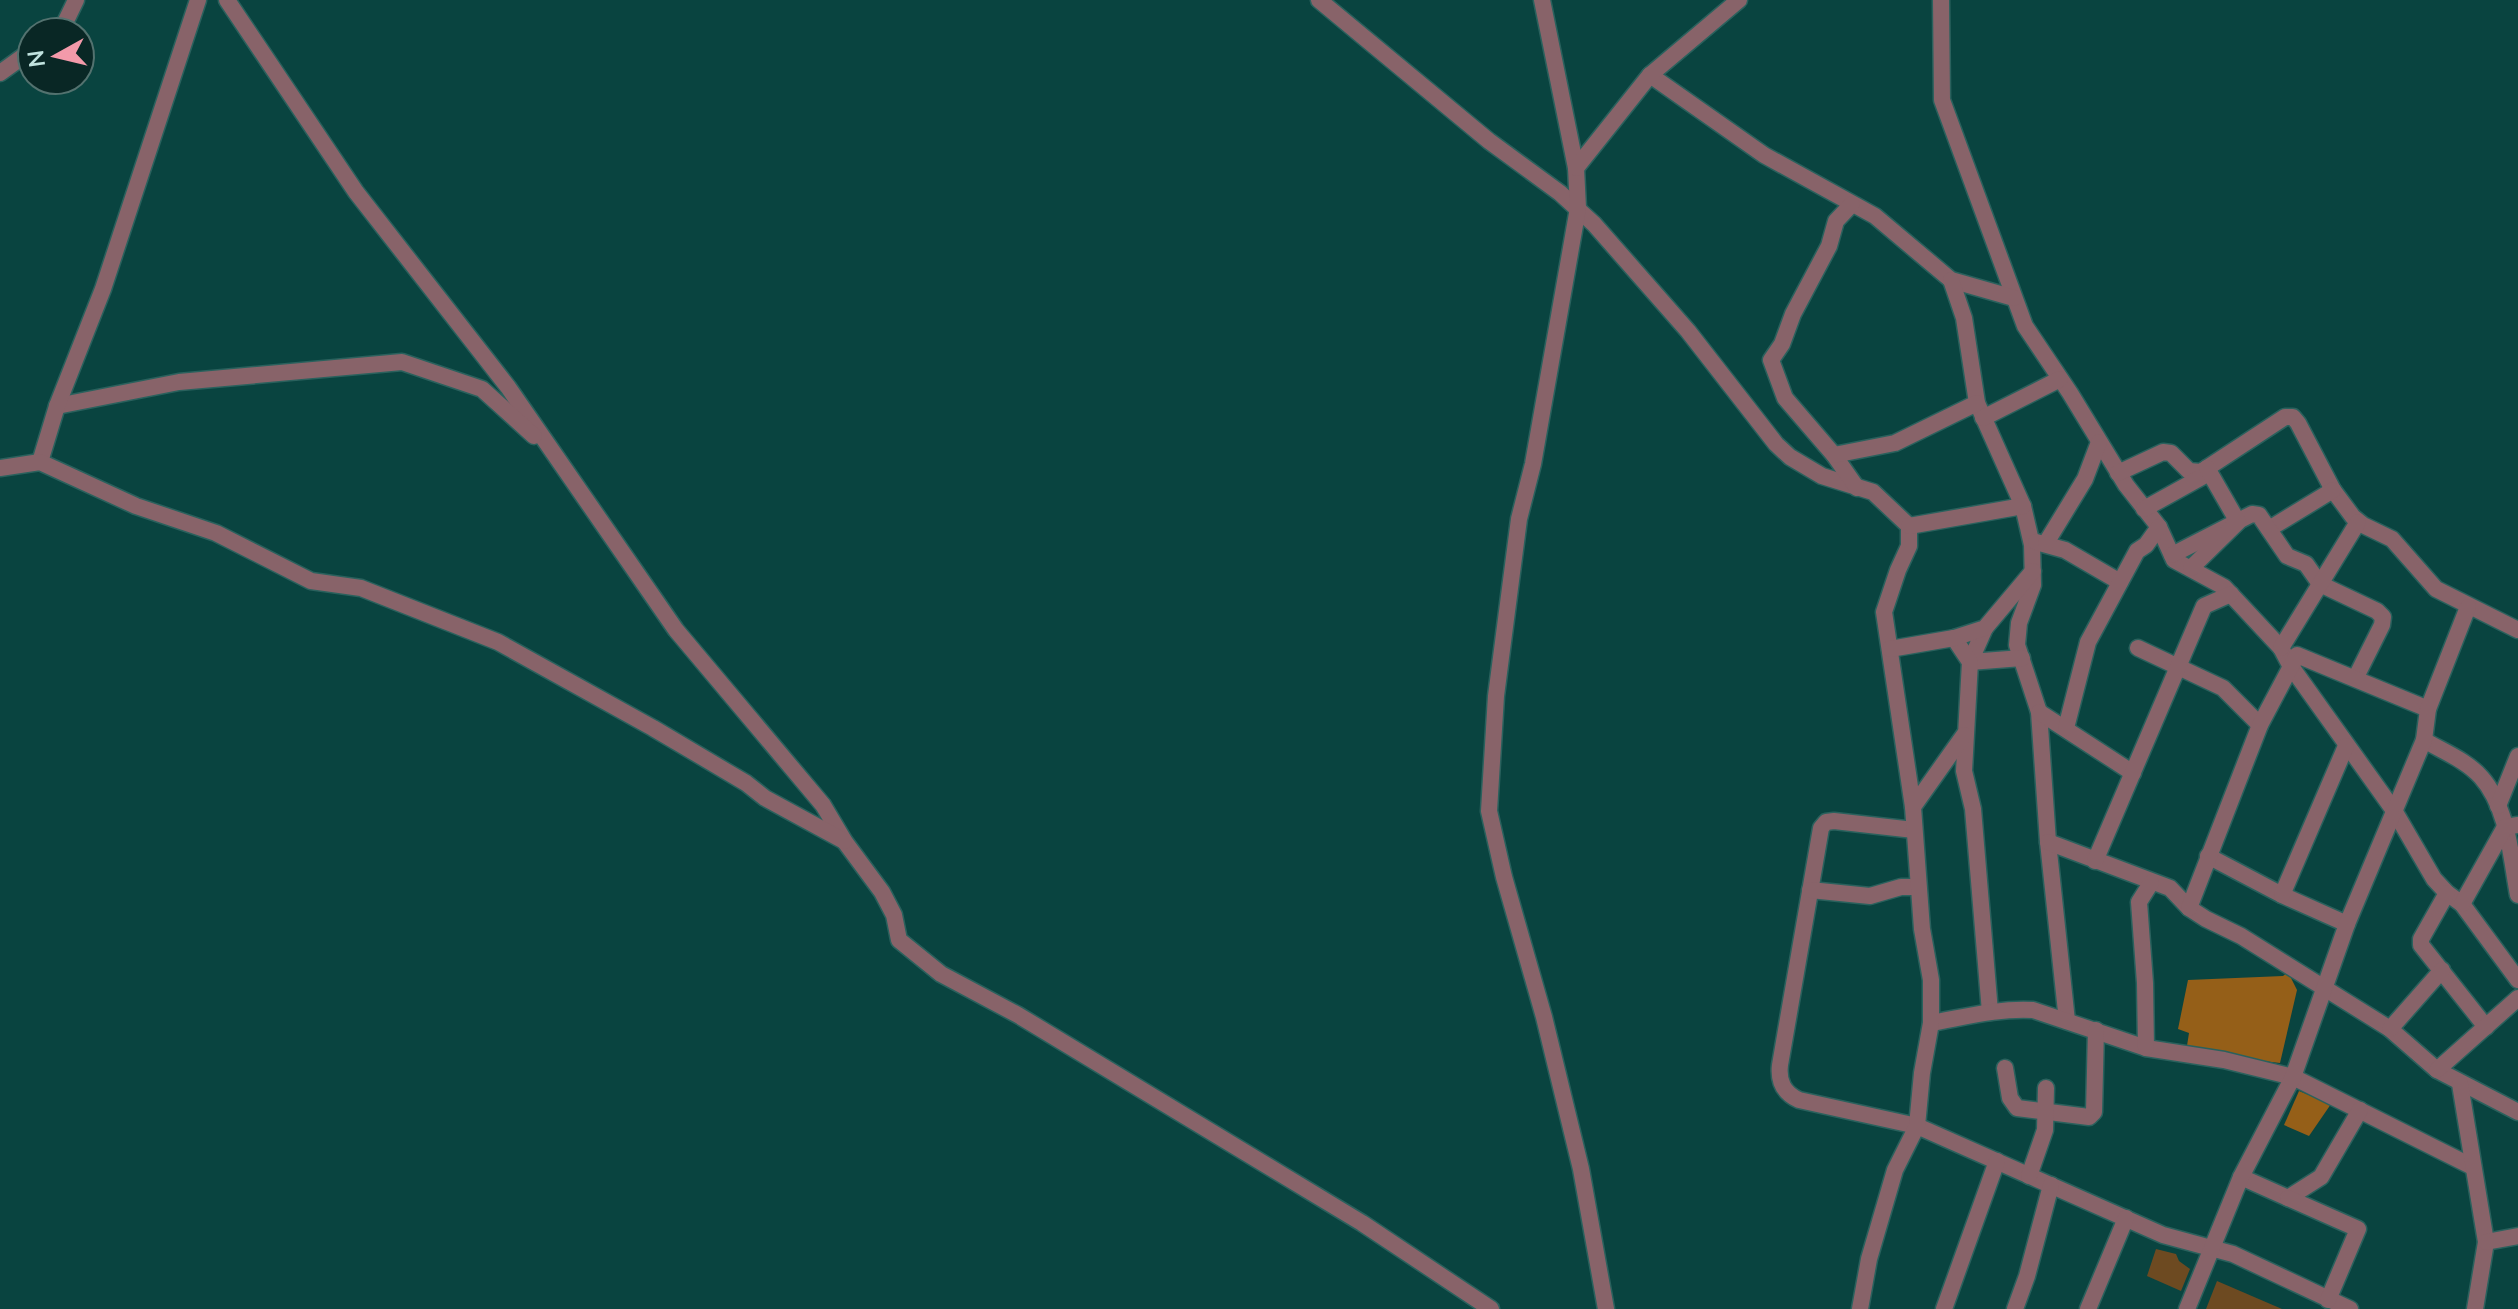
<svg xmlns="http://www.w3.org/2000/svg" width="2518" height="1309" font-family="Lato,sans-serif">
  <style>
    .green { fill: #6d4a21 }
    .forest { fill: #955f18 }
    .lines { fill: none; stroke-linecap: round; stroke-linejoin: round }
    .minor-casing { stroke: #2a615d; stroke-width: 19 }
    .minor { stroke: #886369; stroke-width: 16 }
  </style>
  <rect width="100%" height="100%" fill="#094440"/>
  <g class="green">
    <polygon points="2156,1249 2176,1254 2179,1261 2190,1269 2181,1291 2147,1276"/>
    <polygon points="2217,1281 2282,1309 2206,1309"/>
  </g>
  <g class="forest">
    <polygon points="2288,972 2297,990 2280,1063 2186,1052 2189,1033 2178,1029 2188,980 2283,976"/>
    <polygon points="2299,1091 2331,1104 2309,1136 2284,1125"/>
  </g>
  <g class="lines">
    <defs>
      <g id="minor">
        <polyline points="227,0 356,192 508,387 676,630 823,805 845,842 882,892 894,915 899,940 941,974 1018,1015 1362,1223 1491,1309"/>
        <polyline points="1319,0 1489,141 1560,193 1594,224 1688,331 1776,444 1790,457 1822,476 1873,492 1909,526 1909,546 1898,570 1884,612 1913,807"/>
        <polyline points="1542,0 1576,168 1578,208 1533,464 1519,519 1496,696 1489,811 1504,877 1544,1017 1581,1169 1606,1309"/>
        <polyline points="1941,0 1942,100 2025,326 2070,393 2126,485 2159,527 2174,560 2224,587 2281,648 2290,665 2395,812 2434,879 2447,893 2462,904 2518,980"/>
        <polyline points="57,32 62,29 76,0"/>
        <polyline points="0,73 32,50"/>
        <polyline points="1650,75 1764,155 1875,216 1951,280 2014,298"/>
        <polyline points="1576,168 1650,75 1739,0"/>
        <polyline points="1852,204 1836,221 1829,246 1793,314 1782,344 1771,360 1785,398 1834,455 1857,488"/>
        <polyline points="1951,280 1964,318 1977,403 2023,506 2032,545 2033,585 2019,623 2017,645 2039,712 2048,842 2067,1021"/>
        <polyline points="57,406 179,382 402,362 482,389 534,436"/>
        <polyline points="1983,418 2060,379"/>
        <polyline points="1834,455 1895,443 1977,403"/>
        <polyline points="40,462 57,406 103,289 198,0"/>
        <polyline points="0,468 40,462 136,506 216,533 311,581 361,588 498,642 653,728 746,783 765,798 844,841"/>
        <polyline points="2118,473 2163,452 2171,453 2189,471 2201,472 2285,417 2293,417 2298,423 2333,490 2353,517 2363,525 2392,539 2436,589 2518,630"/>
        <polyline points="2144,509 2209,473"/>
        <polyline points="1909,526 2023,506"/>
        <polyline points="2269,529 2333,490"/>
        <polyline points="2036,542 2065,550 2120,582"/>
        <polyline points="2046,543 2085,479 2099,442"/>
        <polyline points="2172,555 2252,514 2259,515 2287,556 2306,564 2320,584 2377,611 2383,617 2382,625 2356,677"/>
        <polyline points="2191,568 2238,522 2207,468"/>
        <polyline points="1985,628 1970,662 2022,658"/>
        <polyline points="1954,638 1970,662 1964,771 1973,809 1990,1012"/>
        <polyline points="2138,648 2223,688 2260,725"/>
        <polyline points="2281,648 2358,522"/>
        <polyline points="1890,649 1954,638 1985,628 2033,571"/>
        <polyline points="2039,712 2133,773"/>
        <polyline points="2066,728 2088,642 2137,551 2146,545 2159,527"/>
        <path d="M2424,740C2442,751 2466,760 2481,777C2508,807 2511,858 2518,895"/>
        <polyline points="2498,806 2518,756"/>
        <path d="M1914,830L1834,821L1826,822L1821,828L1780,1065C1778,1082 1784,1093 1799,1100L1917,1126L2163,1235L2233,1254L2350,1309"/>
        <polyline points="2048,842 2170,888 2189,908 2206,919 2241,936 2390,1029 2437,1070 2518,1112"/>
        <polyline points="2208,856 2282,895 2347,924"/>
        <polyline points="2095,861 2204,606 2231,594"/>
        <polyline points="1810,890 1870,896 1901,887 1918,887"/>
        <polyline points="2447,893 2421,939 2421,945 2486,1027"/>
        <polyline points="2282,895 2346,746"/>
        <polyline points="2462,904 2505,827 2518,825"/>
        <polyline points="2189,908 2260,725 2297,655 2428,709"/>
        <path d="M1931,1023C1965,1017 1999,1008 2033,1010L2146,1048L2224,1060L2293,1077L2473,1167"/>
        <polyline points="2390,1029 2442,970"/>
        <polyline points="2146,1048 2145,983 2139,902 2151,883"/>
        <polyline points="2005,1068 2010,1098 2017,1108 2089,1117 2094,1112 2096,1030"/>
        <polyline points="2437,1070 2518,998"/>
        <polyline points="2460,1084 2486,1242 2475,1309"/>
        <polyline points="2029,1176 2045,1130 2046,1088"/>
        <polyline points="2241,1177 2288,1198 2321,1177 2360,1110"/>
        <polyline points="2288,1198 2358,1229 2328,1300"/>
        <polyline points="2486,1242 2518,1236"/>
        <polyline points="1860,1309 1869,1259 1895,1170 1917,1126 1922,1073 1931,1023 1931,980 1922,929 1913,807 1964,735"/>
        <polyline points="1944,1309 1997,1161"/>
        <polyline points="2015,1309 2027,1276 2051,1185"/>
        <polyline points="2088,1309 2126,1218"/>
        <polyline points="2187,1309 2241,1177 2293,1077 2347,924 2424,740 2428,709 2468,607"/>
      </g>
    </defs>
    <use href="#minor" class="minor-casing"/>
    <use href="#minor" class="minor"/>
  </g>
  <g transform="translate(56 56) rotate(262)"><circle r="38" fill="#092725" stroke="#53726f" stroke-width="2"/>
  <path d="M0-6L14 30L0 20L-14 30Z" fill="#f39aaa"/>
  <text y="-12" font-size="22" font-weight="bold" text-anchor="middle" fill="#c1e3df">N</text>
  </g>
</svg>
